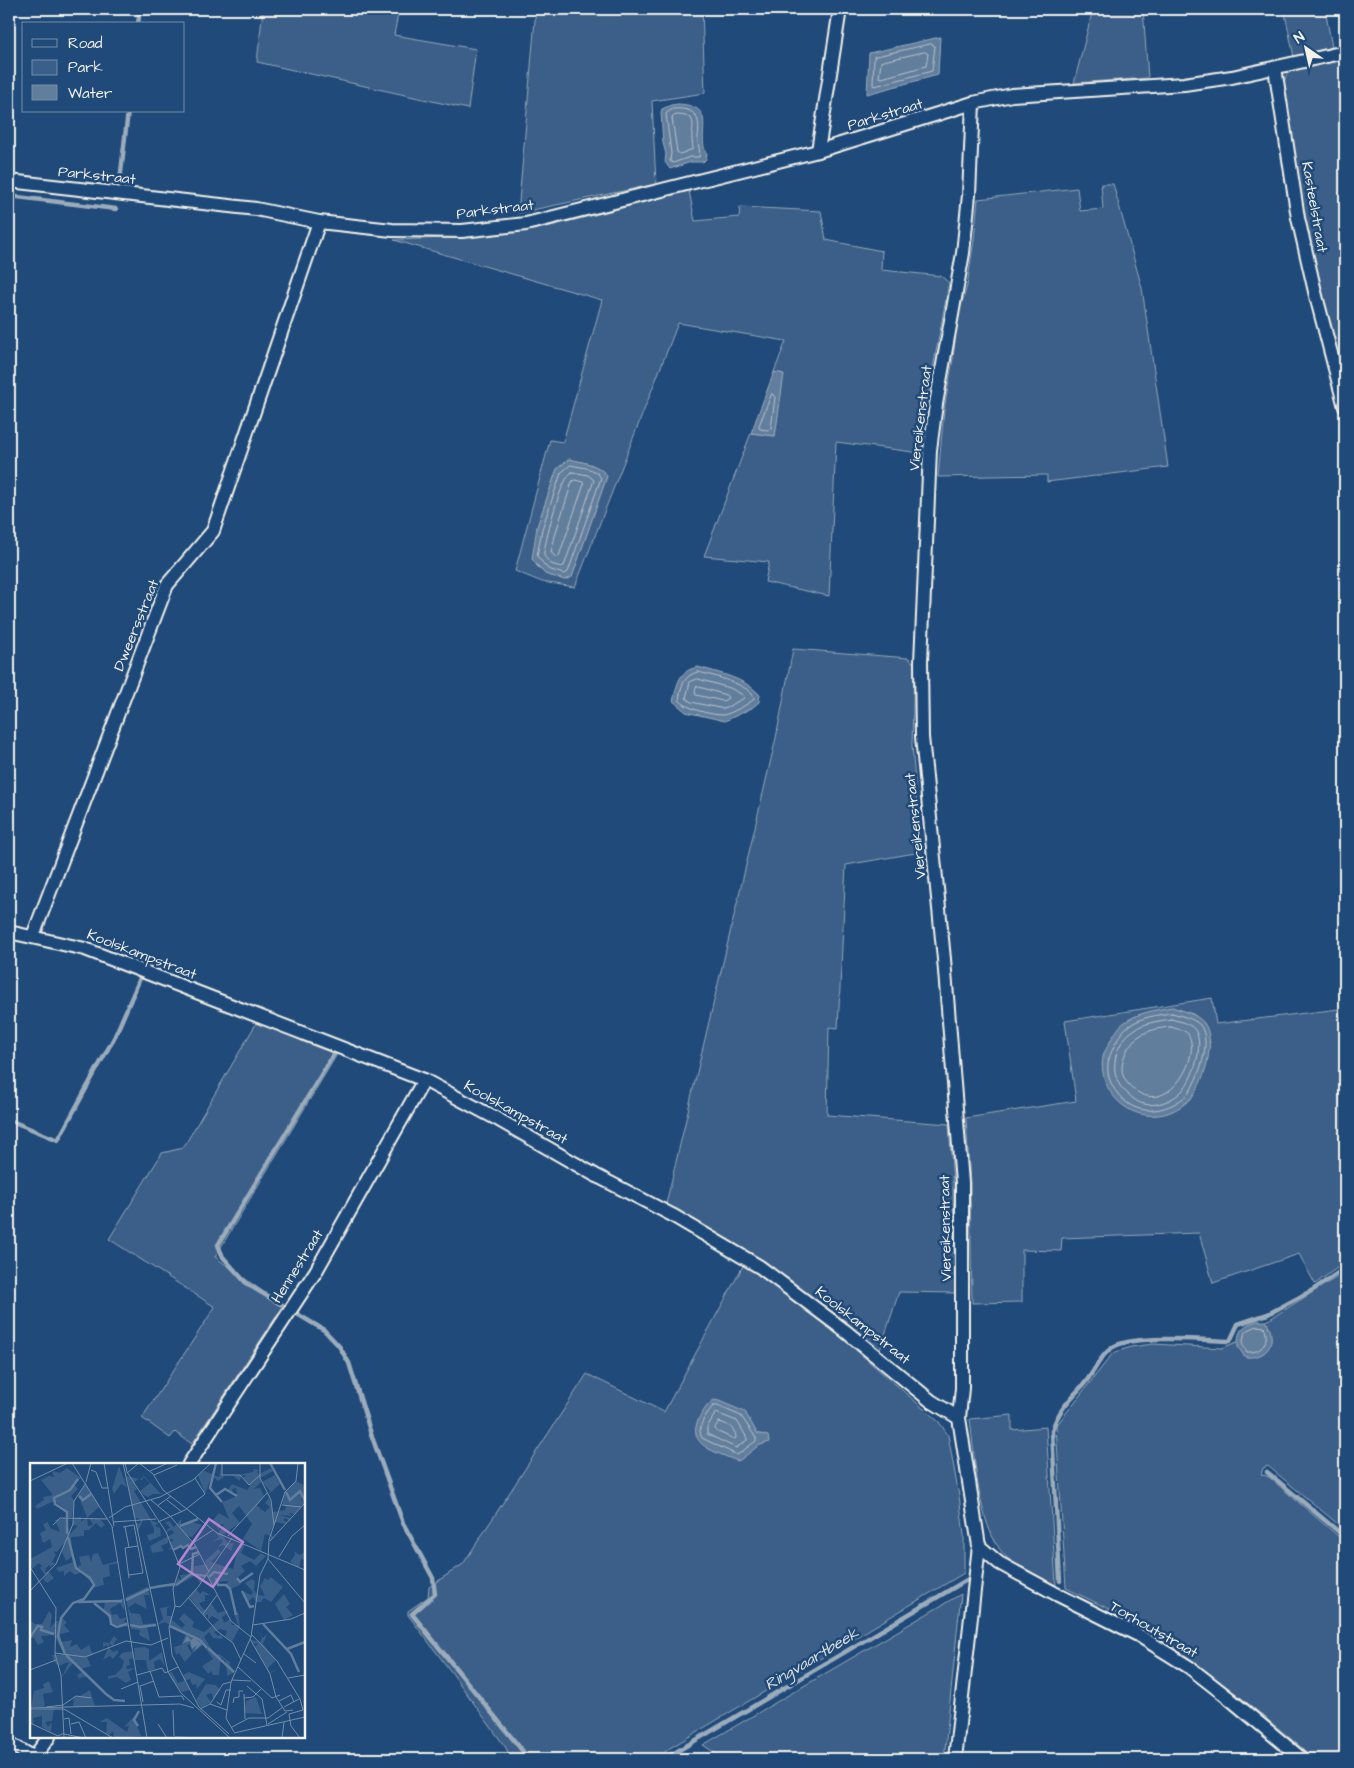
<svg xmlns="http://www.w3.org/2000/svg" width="1354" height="1768" font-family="'Architects Daughter',sans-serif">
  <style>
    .green { fill: #3a5f88; stroke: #97a8b8; fill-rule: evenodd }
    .water { fill: #627e9d; stroke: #9cacbb }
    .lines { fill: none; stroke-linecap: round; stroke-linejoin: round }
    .shore { stroke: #bac3ca; stroke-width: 1 }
    .stream { stroke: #9cacbb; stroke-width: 4.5 }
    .minor-casing { stroke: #f4f1e8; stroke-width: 16 }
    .minor { stroke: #1f4a7a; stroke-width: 12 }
    .labels { text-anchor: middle; stroke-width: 5; stroke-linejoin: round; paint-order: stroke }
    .street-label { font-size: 15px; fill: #f4f1e8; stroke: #1f4a7a }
    .water-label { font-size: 16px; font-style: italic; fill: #dee0dd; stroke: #1f4a7a }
    .inset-river { fill: none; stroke: #627e9d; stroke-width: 2.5 }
    .inset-road { fill: none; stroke: #748da6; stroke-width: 1 }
    .view { fill: #b185d1; fill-opacity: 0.15; stroke: #b185d1; stroke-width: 2.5 }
    .inset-edge { fill: none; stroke: #f4f1e8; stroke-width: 2.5 }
  </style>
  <rect width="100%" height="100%" fill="#1f4a7a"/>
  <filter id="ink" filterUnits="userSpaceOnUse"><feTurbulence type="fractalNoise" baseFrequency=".02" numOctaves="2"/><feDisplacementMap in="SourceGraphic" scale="10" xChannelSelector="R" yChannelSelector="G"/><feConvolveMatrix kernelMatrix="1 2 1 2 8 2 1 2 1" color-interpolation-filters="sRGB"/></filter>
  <g filter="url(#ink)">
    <g class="green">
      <polygon points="263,9 399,9 394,35 476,49 468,109 257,62"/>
      <polygon points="536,9 702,9 705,93 652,101 656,184 518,213"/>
      <polygon points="1093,9 1143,9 1148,78 1074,83"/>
      <polygon points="1284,9 1325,9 1332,47 1294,57"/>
      <polygon points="1345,59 1345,390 1305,227 1284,82 1287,74 1295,70"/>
      <polygon points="1101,184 1113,184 1142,288 1168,467 1047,482 1047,475 938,477 944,410 953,359 957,319 967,286 974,240 978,199 1077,188 1080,211 1103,209"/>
      <path d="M689,191L695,221L739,217L740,207L821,211L826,240L882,251L881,270L941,276L949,283L926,405L921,453L836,442L829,596L765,582L769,562L704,556L751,433L775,436L783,374L774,372L786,341L678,323L575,587L542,582L515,571L550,440L563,442L602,300L394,240L472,237L543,228ZM569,459C584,463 597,463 607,476L572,577L565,580L545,574L536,565L537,527L557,469Z"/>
      <polygon points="793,649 909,658 914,664 912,745 921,852 846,865 838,1028 829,1027 827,1115 949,1124 953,1185 955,1293 899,1292 880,1350 833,1315 792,1281 727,1239 666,1204 776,738"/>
      <path d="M1212,998L1216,1024L1339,1009L1342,1029L1345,1028V1262L1315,1284L1299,1254L1213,1283L1199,1233L1062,1238L1061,1251L1022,1250V1302L972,1303L970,1183L966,1118L1076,1101L1065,1021ZM1172,1007L1193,1014L1204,1023L1210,1042L1191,1099L1179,1107L1167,1113Z"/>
      <polygon points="257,1022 339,1051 215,1257 283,1306 192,1444 175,1432 170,1438 142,1418 215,1307 109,1239 162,1153 183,1148"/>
      <polygon points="744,1264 836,1333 939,1422 948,1435 959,1496 964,1535 964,1573 670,1748 656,1759 511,1759 506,1748 452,1673 408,1615 408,1611 428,1597 429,1587 463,1564 587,1374 664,1412"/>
      <path d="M1345,1272V1530L1268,1466L1263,1468L1261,1474L1269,1477L1345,1542L1344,1759H1315C1260,1713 1205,1666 1144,1628C1119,1613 1092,1601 1066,1588L1056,1426L1113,1353L1131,1347L1153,1344L1222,1348L1237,1342L1244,1350L1265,1322Z"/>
      <path d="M1012,1415V1430L1046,1427L1056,1585C1041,1577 1024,1571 1011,1561C978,1537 975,1458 970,1419Z"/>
      <polygon points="961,1594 944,1759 724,1759 703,1745"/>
    </g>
    <g class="water">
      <polygon points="940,37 938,75 867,94 869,53"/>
      <path d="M678,104C720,106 695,135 707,154L706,159L703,162H691L670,169L665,162L666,154L663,143L661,112L662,109L671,105Z"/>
      <polygon points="774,372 784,374 775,436 751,433"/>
      <path d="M569,459C584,463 597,463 607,476L572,577L565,580L545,574L532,559L537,527L557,469Z"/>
      <path d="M698,667C719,673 745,678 760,695L759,702L752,708L725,721L686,712L673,701C678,683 678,671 698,667Z"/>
      <path d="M1172,1007C1182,1011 1195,1013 1203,1022C1218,1038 1204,1085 1190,1099C1168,1121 1136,1121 1116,1099C1105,1088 1099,1068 1104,1053C1106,1049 1109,1044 1111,1040C1115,1033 1119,1026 1125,1022C1139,1012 1156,1010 1172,1007Z"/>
      <path d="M1257,1321H1266C1278,1341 1269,1359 1245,1357L1238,1347C1237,1330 1242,1326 1257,1321Z"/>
      <path d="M714,1400L719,1401L745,1412L757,1433L768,1436L769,1442L758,1446L740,1460L737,1461C717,1452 685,1446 699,1418C703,1412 707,1404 714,1400Z"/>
    </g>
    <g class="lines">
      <g class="shore">
        <polygon points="931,44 935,46 932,71 875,86 873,85 874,57"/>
        <polygon points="925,52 928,54 926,66 882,78 879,77 881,62"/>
        <path d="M673,109C695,107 701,117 698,137C697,144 701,150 699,157H690L673,163L670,161L671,153L666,114Z"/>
        <path d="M678,115C700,116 691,127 692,140C692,143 693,146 693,149L680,154L677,152L672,118L674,116Z"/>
        <polygon points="772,394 775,397 771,429 768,430 760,429 759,426"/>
        <path d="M571,465C582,468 595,467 601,478L568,572L564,574L548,569L537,556L542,529L561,473Z"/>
        <path d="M572,472L588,475L594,480L564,566L561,567L551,564L544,556V552C547,535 560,480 572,472Z"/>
        <polygon points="575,480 583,482 584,484 559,556 556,558 551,552 556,532 572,482"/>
        <path d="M698,672C711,675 753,685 754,699C751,703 728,715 723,715C711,715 687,709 679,700C681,686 684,675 698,672Z"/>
        <polygon points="698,679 730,688 743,695 744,698 724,709 691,702 686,698 690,682"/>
        <polygon points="699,687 726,695 728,698 723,701 696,695 695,692 696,687"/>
        <path d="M1172,1013C1181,1016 1193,1018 1200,1025C1213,1042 1198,1079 1188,1094C1184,1098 1178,1102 1172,1105C1152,1114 1132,1112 1118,1094C1103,1075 1106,1060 1117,1041C1120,1035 1123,1029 1129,1026C1141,1017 1157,1015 1172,1013Z"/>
        <path d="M1171,1019C1178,1021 1190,1023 1195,1030C1205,1045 1193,1079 1182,1091C1174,1100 1156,1107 1144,1104C1138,1103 1132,1098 1128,1094C1107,1079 1113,1046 1131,1032C1142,1023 1158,1021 1171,1019Z"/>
        <path d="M1171,1027C1176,1029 1185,1030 1188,1034C1202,1055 1170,1115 1136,1091C1119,1079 1119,1065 1128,1048C1131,1044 1134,1039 1138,1037C1148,1030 1159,1028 1171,1027Z"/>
        <path d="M1258,1326L1264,1327C1270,1341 1263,1353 1247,1352L1243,1345C1243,1332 1246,1330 1258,1326Z"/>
        <path d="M713,1406H718L741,1416L756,1438V1441L737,1455L702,1438C696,1427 706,1415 713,1406Z"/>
        <polygon points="716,1413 737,1421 747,1438 747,1440 736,1448 707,1434 707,1428"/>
        <path d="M719,1422C728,1424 736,1429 736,1438L734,1439L716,1431L715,1428Z"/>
      </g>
      <g class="stream">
        <polyline points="138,24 140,9"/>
        <polyline points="120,181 128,111"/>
        <polyline points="9,196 116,209"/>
        <polyline points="303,1040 335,1052 218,1245 223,1257 247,1284 324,1330 339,1346 349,1363 371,1434 403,1523 433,1578 435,1594 412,1614 529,1759"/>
        <polyline points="9,1120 58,1140 115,1036 141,976 145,977"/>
        <polyline points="1267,1472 1345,1537"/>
        <path d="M1060,1581L1052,1431C1057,1412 1071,1398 1084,1384C1094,1373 1101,1353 1115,1346C1137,1335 1204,1340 1230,1341L1238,1324L1268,1314L1311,1291L1345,1268"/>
        <polyline points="664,1759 970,1578"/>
      </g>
      <defs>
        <g id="minor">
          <polyline points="1275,68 1298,218 1316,296 1345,407"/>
          <polyline points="818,151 840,9"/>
          <polyline points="9,181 256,209 319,222 392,230 462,231 526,224 818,151 973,103 1012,95 1184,84 1232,77 1345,52"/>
          <polyline points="9,932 85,949 424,1080 499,1120 595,1175 672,1215 760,1267 844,1330 931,1401 959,1418"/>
          <polyline points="33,936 167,585 213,531 319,222"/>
          <polyline points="189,1464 316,1271 424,1080"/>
          <polyline points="979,1546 999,1563 1058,1595 1138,1635 1189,1667 1230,1699 1302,1759"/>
          <polyline points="9,1743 36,1759"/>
          <polyline points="34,1757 49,1737"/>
          <polyline points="955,1759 979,1546 959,1418 962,1388 962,1183 944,959 922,737 921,662 930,450 936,404 963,253 969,195 973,103"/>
        </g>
      </defs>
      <use href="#minor" class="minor-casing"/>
      <use href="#minor" class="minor"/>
    </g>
  </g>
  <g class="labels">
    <g class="street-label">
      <text transform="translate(885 114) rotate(-17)" y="5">Parkstraat</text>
      <text transform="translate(97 175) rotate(6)" y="5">Parkstraat</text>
      <text transform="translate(1315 207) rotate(80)" y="5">Kasteelstraat</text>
      <text transform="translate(495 209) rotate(-7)" y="5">Parkstraat</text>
      <text transform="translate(920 418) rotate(-83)" y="5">Viereikenstraat</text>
      <text transform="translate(136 625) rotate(-68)" y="5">Dweersstraat</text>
      <text transform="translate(915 826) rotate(-96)" y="5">Viereikenstraat</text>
      <text transform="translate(142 954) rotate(21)" y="5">Koolskampstraat</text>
      <text transform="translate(516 1112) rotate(29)" y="5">Koolskampstraat</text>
      <text transform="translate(945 1228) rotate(-91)" y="5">Viereikenstraat</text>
      <text transform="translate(297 1266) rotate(-58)" y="5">Hennestraat</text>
      <text transform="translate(863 1325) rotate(38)" y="5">Koolskampstraat</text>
      <text transform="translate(1154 1629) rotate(30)" y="5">Torhoutstraat</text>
    </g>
    <g class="water-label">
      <text transform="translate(811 1658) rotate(-31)" y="6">Ringvaartbeek</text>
    </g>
  </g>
  <g transform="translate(30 1463)">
    <rect width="275" height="275" fill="#1f4a7a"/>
    <path d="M192,0L191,10L194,14L188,18L182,13L175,31L168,12L174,8L189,14ZM89,3L97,24L91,21L84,31L82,26ZM37,5L51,15L44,21L48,26L41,33L44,37L42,54H37L34,45L24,38L7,46L5,43L14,37L13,34L23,32L11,17L19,13L24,14L22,8L30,10ZM241,5L243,8L230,15L231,19L224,26L230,25L234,33L227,43L235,49L240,44L235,40L239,34L243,49L255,47L256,43L252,42L255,29L266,18L275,23V33L271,36L275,40L265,51L259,50L262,53L248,52L261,55L260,58L255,55L253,57L257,59L255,61L246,59L240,69L243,74L240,77L241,73L235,71L231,88L214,76L212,80L215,82L211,90L224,97L231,90L236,93L226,103L220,98L211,103L215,108L207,115L210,122L200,126L196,121L199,118L187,119L182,124L178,112L170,120L166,112L145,124L123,122L145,121L148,115L152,118L150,112L160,111L161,104L176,101L175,98L188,86L191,89L181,99L203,106L208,84L222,61L209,43L202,50L210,60L192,72L198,80H204L201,88L193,82L188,84L193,78L191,76L182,79L189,74L185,69L188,71L194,61L190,62L189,67L183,57L189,50L199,56L192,39L207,33L206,25L202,26L203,30L198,27L202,21L217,27L220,23L213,15L216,12L211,13L210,18L203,13L223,9L224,6L229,7L227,9L229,11ZM245,12L250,21L238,32L240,28L232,19ZM96,13L109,16L104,19L107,26L104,28L122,58L128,60L125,63L130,65L131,73L119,78L117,72L124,70V66L119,56L113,57L108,69L105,58L109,61L111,57L104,54ZM114,13L130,30L134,31H123L118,34L112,31L110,28L120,20L114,14L112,17H110ZM56,21L70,43L57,55L58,63L63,62L60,56L63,55V58L65,55L71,57L75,62L71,65L66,60L59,67H54V73L41,74L43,97L47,104L51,102L49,94L59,92L61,99L63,91L68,90L73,102L88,98L89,100L79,102L80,113L73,115L74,122L63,125L54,136L50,139L64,122L51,109L45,112L40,108L34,113V108L29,109L26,105L43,99L42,97V94L36,98L32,89L34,80L27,89L23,88L26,92L22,99L26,101L21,103L22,106L19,102L16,105L15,110L18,108L24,115L17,120L13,116L16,113L10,105L12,103L9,100L2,106L0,96L22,84L20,76L13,80L12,77L10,70L16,67L13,61L18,59L20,65L30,69L25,57L36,55L40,71L48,63L42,62L44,55L51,54V59L57,54L48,32ZM151,56V65L159,58L172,62L162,74L157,73L162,80L153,85L151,83L138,87L141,84L139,80L144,77L138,75V80L131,83L134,88L122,90L120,83L144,70L142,67L136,69L140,64L135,60L139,58L144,64ZM264,88L269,92L275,89V97L271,96L269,105L260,99L265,92ZM241,114L253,124L241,139L234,135L231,139H226L223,134L218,139L212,128L221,132L223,129L215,120L222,116L225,118L224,127L228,132L235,133L230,123L235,115L238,117ZM117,124L118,125L122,143L119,132H114L117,146L105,140L98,145L101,150L110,151L113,161L126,160L117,164L120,178L109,172L110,167L101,166L96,134ZM166,126L170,131L173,128L180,132H175V138L169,140L173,146L176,147L181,140L188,150L197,147L198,150L192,154L194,160L200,156L202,162H208L204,150L208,149L210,164L202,179L195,173L197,168L190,166L184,169L188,173L191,171L193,175L191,176L183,175L179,169L174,174L185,192L189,191L201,200L199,201L205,209L197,213L196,198L191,194L189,212H183L181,208L178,211L172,203L183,196L173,182L163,190L159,181L157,182L162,191L155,199L149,190L146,192L144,184L151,182L156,171L135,159L127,162L133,156L130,145L143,143L137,145V153H142V157L152,165L155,162L149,156L154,150L164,159L162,164L174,169L189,157L182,153L178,157V151L175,154L159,133ZM254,131L260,141L256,144L263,152L254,157L245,141ZM94,135V147L90,140L80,146L82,152L87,151L90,156L97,154L94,159H98L99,164L81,161L74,146L75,138L82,140ZM19,148L22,152L20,165L26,158L31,159L32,154L37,160L34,162L40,169L30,171L31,179L42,177L40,184L47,181L51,187L59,182L63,192L57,194L61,203L51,206L58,213L55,215L54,213L49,216L47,212L52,209L43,200L32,214L39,199L28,203L24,198L22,192L34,191L24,172L11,173L14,179L8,182L4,175H0V157L5,161H12ZM229,170L233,175L237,171L233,181L246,197L238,205L240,209L249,206L240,210L225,184L228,180L224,181L221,177L230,179L232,175ZM84,173L89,178L86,177L83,183L79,181V185L83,189L88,187V190L83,196L80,193L73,197L78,185L77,182L73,184V179L79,180ZM115,184L119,186V198L132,189L135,204L130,196L124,199L125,206L118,208L116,197H105L104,185ZM103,188L104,195L99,196L100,202L96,203L97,206L105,205L98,209L101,217L96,220L87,214L78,216V213L85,212L92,205L94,198L89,194L92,190ZM142,209L148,220L154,218L153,212L159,209L175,216L167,226L166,221L162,222L160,216L157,217L155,219L160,227L152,229L142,217L139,210ZM19,218L23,229L13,231L15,244H1L4,228L14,225L13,221ZM176,221L186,222L190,227L184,236L181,230L176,232L181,239L171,245L166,237ZM60,227L65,243L43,244L44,234L47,233L44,229L48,234ZM226,234L232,251L214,250L216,238ZM24,246L22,258L15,259L18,264L22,259L21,269L12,264V253L3,255L4,261L0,260V247ZM109,248L104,256L111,273L84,275L83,268L79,272L76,270L77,259H71L69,255L66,257L69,255L71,258L77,255L97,269L99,263L94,264Z" fill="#3a5f88"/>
    <path d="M157,173L161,177L164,175L172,181L164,188L167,182L162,186L160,178L153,180Z" fill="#627e9d"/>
    <path class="inset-river" d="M186,0L180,25L192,39M240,0L255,27M256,29L260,37L270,28L275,38M186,32L195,26L207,33M49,33L53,37L61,31M150,63L168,56M37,71V49L25,41L24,35L40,27L48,16M143,87L151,83L153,85L158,82L161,86L166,84M162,110L163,91L169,89M179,114L184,109L198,111M186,115L188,122H196L200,126L206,152M207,115L210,119L223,110M146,122L161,111L176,113M120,125L144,121M212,128L220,144L224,143M96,137L119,126M48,139L92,138M64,140L80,153L81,161L87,164L97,161M233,161L261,191L269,209M100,162L110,164L126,162M140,163L170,177L177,185M0,174L8,163L12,164L11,167L24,171M178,185L204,209M257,186L275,179M35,191L28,173L31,155L43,140L54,136L64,122L60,115L46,105L38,74M36,192L76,231M76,231L84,237L95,238M108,263L104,257L109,248"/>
    <path class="inset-road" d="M42,0L83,65M74,0L84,63M93,0L138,209L151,230L200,275M95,0L97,9L136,69L150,104L143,126L145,143L139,164L142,192L169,244L199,271M109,0L123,11L133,27L187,70L275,107M192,0V12H210L219,22L230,12M230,0V15L241,37L244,62M61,7L66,9L72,25H78M120,8L138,0M97,10L109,0M124,12L147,2M0,18L38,0M56,19L61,0M121,37L140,53L165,82L179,109M137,37L152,49M252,42L271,44M127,43L141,33M79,55L95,44L130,34L163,17L181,0M83,59L126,56M128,59L155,47L175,31L165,15M23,62L30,55L77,56M82,64L117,275M93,64L104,62L113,110L99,112M95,64L99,84M198,73L237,30M240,78L275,40M163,80L183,67M249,94L262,73L275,62M238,96L275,140M149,101L170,91M0,104L26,145L25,191L31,212L34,275M177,112L201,158L221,174M99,115L95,85L108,83M0,128L26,101L43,61L44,38L56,20M158,134L187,168L203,180L211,197M145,143L150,144L168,124L202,75M173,151L187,132M223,162L261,156L275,150M222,172L247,198L270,236M220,176L240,211L246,234L255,248L263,247M25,190L55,194L96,178L121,182L138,175M214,191L226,200M208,204L242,235L250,232M0,207L26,197M120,208L129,234L152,233L154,237M107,212L132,205L135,210L148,204M258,215L275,212M202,217L221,218M217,223L232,236L237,262M91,226L108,219M214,231L215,256M214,235L223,234L231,226M249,238L261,232L264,239M113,239L110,223L124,218M187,239L191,242L196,227H201M203,240L204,235L209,234V228H213M180,241L197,247M16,244L33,242L46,233L61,235M254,244L269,236M0,245L150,241L164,245M0,246H34L83,275M170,246L180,241L193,221L201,219M143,247L144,273M259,251L261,263L270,275M259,251L273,247L270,236M34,256L39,255L41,271M0,260L28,273L34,270M41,261L49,259L56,275M128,261L137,275M238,261L257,249M202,264L219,255H238L253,244M204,269L196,255L201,219L221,174L230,112L238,96L239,77L255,29L266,18L268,0M204,270L275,254M34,271L54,275M145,274L174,275M252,275L254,259"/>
    <path class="view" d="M179,56L213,79L183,124L148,101Z"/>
    <rect width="275" height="275" class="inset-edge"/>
  </g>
  <rect width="1354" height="1768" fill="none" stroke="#1f4a7a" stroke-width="30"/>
  <rect x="15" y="15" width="1324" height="1738" fill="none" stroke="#f4f1e8" stroke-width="2" filter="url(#ink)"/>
  <rect x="22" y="22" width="162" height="90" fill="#1f4a7a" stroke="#748da6"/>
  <rect x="32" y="39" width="25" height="8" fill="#1f4a7a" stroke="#748da6"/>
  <text x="68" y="48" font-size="15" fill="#f4f1e8">Road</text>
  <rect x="32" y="60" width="25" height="15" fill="#3a5f88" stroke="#748da6"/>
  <text x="68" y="72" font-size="15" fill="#f4f1e8">Park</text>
  <rect x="32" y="85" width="25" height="15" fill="#627e9d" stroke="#748da6"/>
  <text x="68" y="98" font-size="15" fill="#f4f1e8">Water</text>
  <g transform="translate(1306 48) rotate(326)" stroke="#1f4a7a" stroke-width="4" paint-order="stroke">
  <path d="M0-4L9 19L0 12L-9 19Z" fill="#f4f1e8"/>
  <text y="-8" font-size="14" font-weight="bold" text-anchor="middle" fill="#f4f1e8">N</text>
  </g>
</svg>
